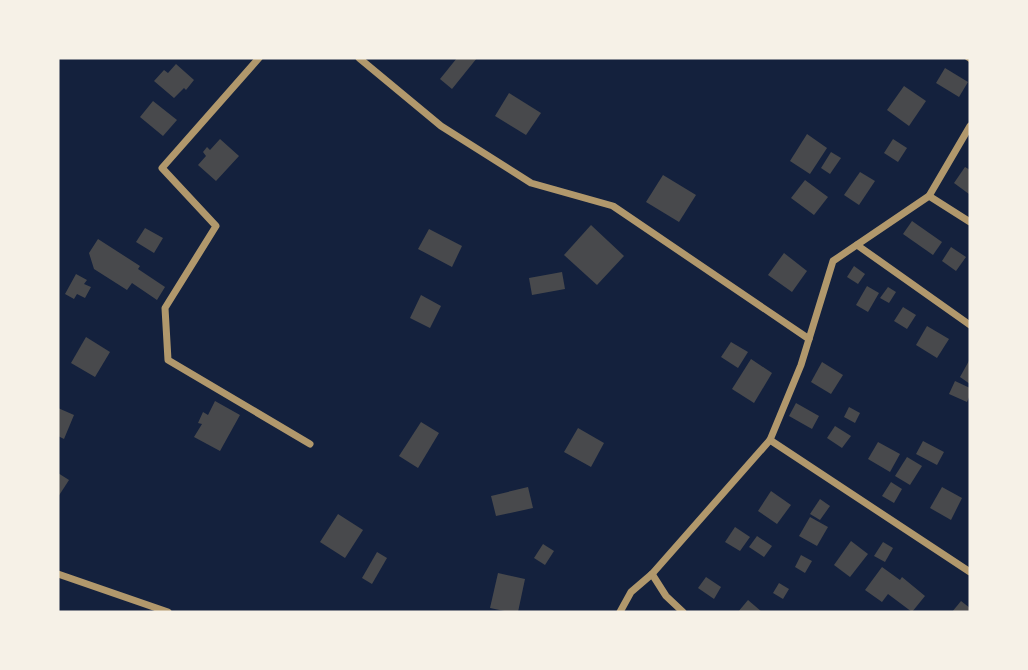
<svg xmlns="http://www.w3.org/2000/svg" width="1028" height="670" font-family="Commissioner,sans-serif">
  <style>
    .building { fill: #48494c }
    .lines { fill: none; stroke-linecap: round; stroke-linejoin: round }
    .service { stroke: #b1986c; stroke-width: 4.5 }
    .minor { stroke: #b1986c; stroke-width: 7 }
  </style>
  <rect width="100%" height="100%" fill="#14213d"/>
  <g class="building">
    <polygon points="457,58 477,58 452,89 440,79"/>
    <polygon points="176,64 194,80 186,90 184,88 174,98 154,81 164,70 168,73"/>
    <polygon points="945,68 968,82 959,97 936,83"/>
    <polygon points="904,86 926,101 909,126 887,110"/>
    <polygon points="509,93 541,113 526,135 495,116"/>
    <polygon points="153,101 177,120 163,136 140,117"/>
    <polygon points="807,134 827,148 810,174 790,161"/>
    <polygon points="220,139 239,156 216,181 198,165 206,156 203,152 207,147 210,150"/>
    <polygon points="893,139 907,148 898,162 884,153"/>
    <polygon points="831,152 841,158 830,174 821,168"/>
    <polygon points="965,167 970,170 969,194 954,183"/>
    <polygon points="860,172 875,181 859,205 844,195"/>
    <polygon points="663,175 696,195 679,222 646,202"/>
    <polygon points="805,180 828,197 814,215 791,198"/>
    <polygon points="912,221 942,242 933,255 903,234"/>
    <polygon points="591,225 624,256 597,285 564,255"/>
    <polygon points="145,228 163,238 154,253 136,242"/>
    <polygon points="429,229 462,246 452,267 418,249"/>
    <polygon points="98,239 140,266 138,269 165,287 157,300 132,283 127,290 94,269 89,253"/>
    <polygon points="951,247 966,257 956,271 942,261"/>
    <polygon points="784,253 807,271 792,292 768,275"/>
    <polygon points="854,266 865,274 858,284 847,277"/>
    <polygon points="562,272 565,289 532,295 529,278"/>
    <polygon points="76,274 87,280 84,284 91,287 85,298 77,294 74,299 65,294"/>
    <polygon points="867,286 879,293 868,312 856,305"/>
    <polygon points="888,287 896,292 889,303 880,298"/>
    <polygon points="421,295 441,306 430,328 410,318"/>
    <polygon points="903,307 916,315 907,329 894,321"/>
    <polygon points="927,326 949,339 937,358 916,345"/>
    <polygon points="86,337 110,352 95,377 71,363"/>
    <polygon points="731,342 748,352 738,368 721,357"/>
    <polygon points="751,359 772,373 754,403 732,389"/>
    <polygon points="970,359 970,384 960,377"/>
    <polygon points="822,362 843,375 831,394 811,382"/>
    <polygon points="955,381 970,388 970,395 967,402 949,394"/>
    <polygon points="215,401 240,415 220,451 194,437 202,424 198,423 203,412 208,415"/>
    <polygon points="796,403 819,416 812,429 789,416"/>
    <polygon points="849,407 860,413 855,423 844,417"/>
    <polygon points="58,408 74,415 64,439 58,436"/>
    <polygon points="421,422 439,433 418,468 399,456"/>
    <polygon points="835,426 851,436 842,448 827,438"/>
    <polygon points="578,428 604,443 591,467 564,452"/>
    <polygon points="923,441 944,452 937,465 916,454"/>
    <polygon points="878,442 900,454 890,472 868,459"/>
    <polygon points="907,457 922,466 910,485 895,476"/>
    <polygon points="58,473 69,480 58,497"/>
    <polygon points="891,482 902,489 894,503 882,496"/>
    <polygon points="528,487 533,508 496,516 491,496"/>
    <polygon points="942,487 962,498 951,520 930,508"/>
    <polygon points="771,491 791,505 777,524 758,511"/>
    <polygon points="820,499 830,506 820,520 810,514"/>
    <polygon points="338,514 363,530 345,558 320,542"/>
    <polygon points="810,517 828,527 817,546 799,536"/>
    <polygon points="735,527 750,537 740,551 725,542"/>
    <polygon points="757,536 772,546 764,557 749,547"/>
    <polygon points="851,541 868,554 850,577 834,565"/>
    <polygon points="883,542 893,548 885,562 874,556"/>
    <polygon points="543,544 554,551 545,565 534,558"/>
    <polygon points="377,552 387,558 372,584 362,578"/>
    <polygon points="801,555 812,561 805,573 795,567"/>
    <polygon points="882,567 900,580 902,577 925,596 912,612 888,594 882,602 865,590"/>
    <polygon points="498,573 525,579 518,612 509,612 490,608"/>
    <polygon points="706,577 721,587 714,599 698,588"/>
    <polygon points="779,583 789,589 783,599 773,593"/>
    <polygon points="748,600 762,612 738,612"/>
    <polygon points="961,601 970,608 970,612 952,612"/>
  </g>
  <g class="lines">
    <polyline class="service" points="967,58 970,60"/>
    <g class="minor">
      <polyline points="259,58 162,168 216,226 165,308 168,360 310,444"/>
      <polyline points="359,58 441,126 531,183 613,206 809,339"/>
      <polyline points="929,196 970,222"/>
      <polyline points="857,245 970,325"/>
      <polyline points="770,440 970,572"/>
      <polyline points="58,574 168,612"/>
      <polyline points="652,574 666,596 683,612"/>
      <polyline points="620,612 631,592 652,574 770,440 801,365 833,261 929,196 970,126"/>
    </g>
  </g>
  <rect width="1028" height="670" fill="none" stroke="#f6f1e7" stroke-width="119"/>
</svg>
